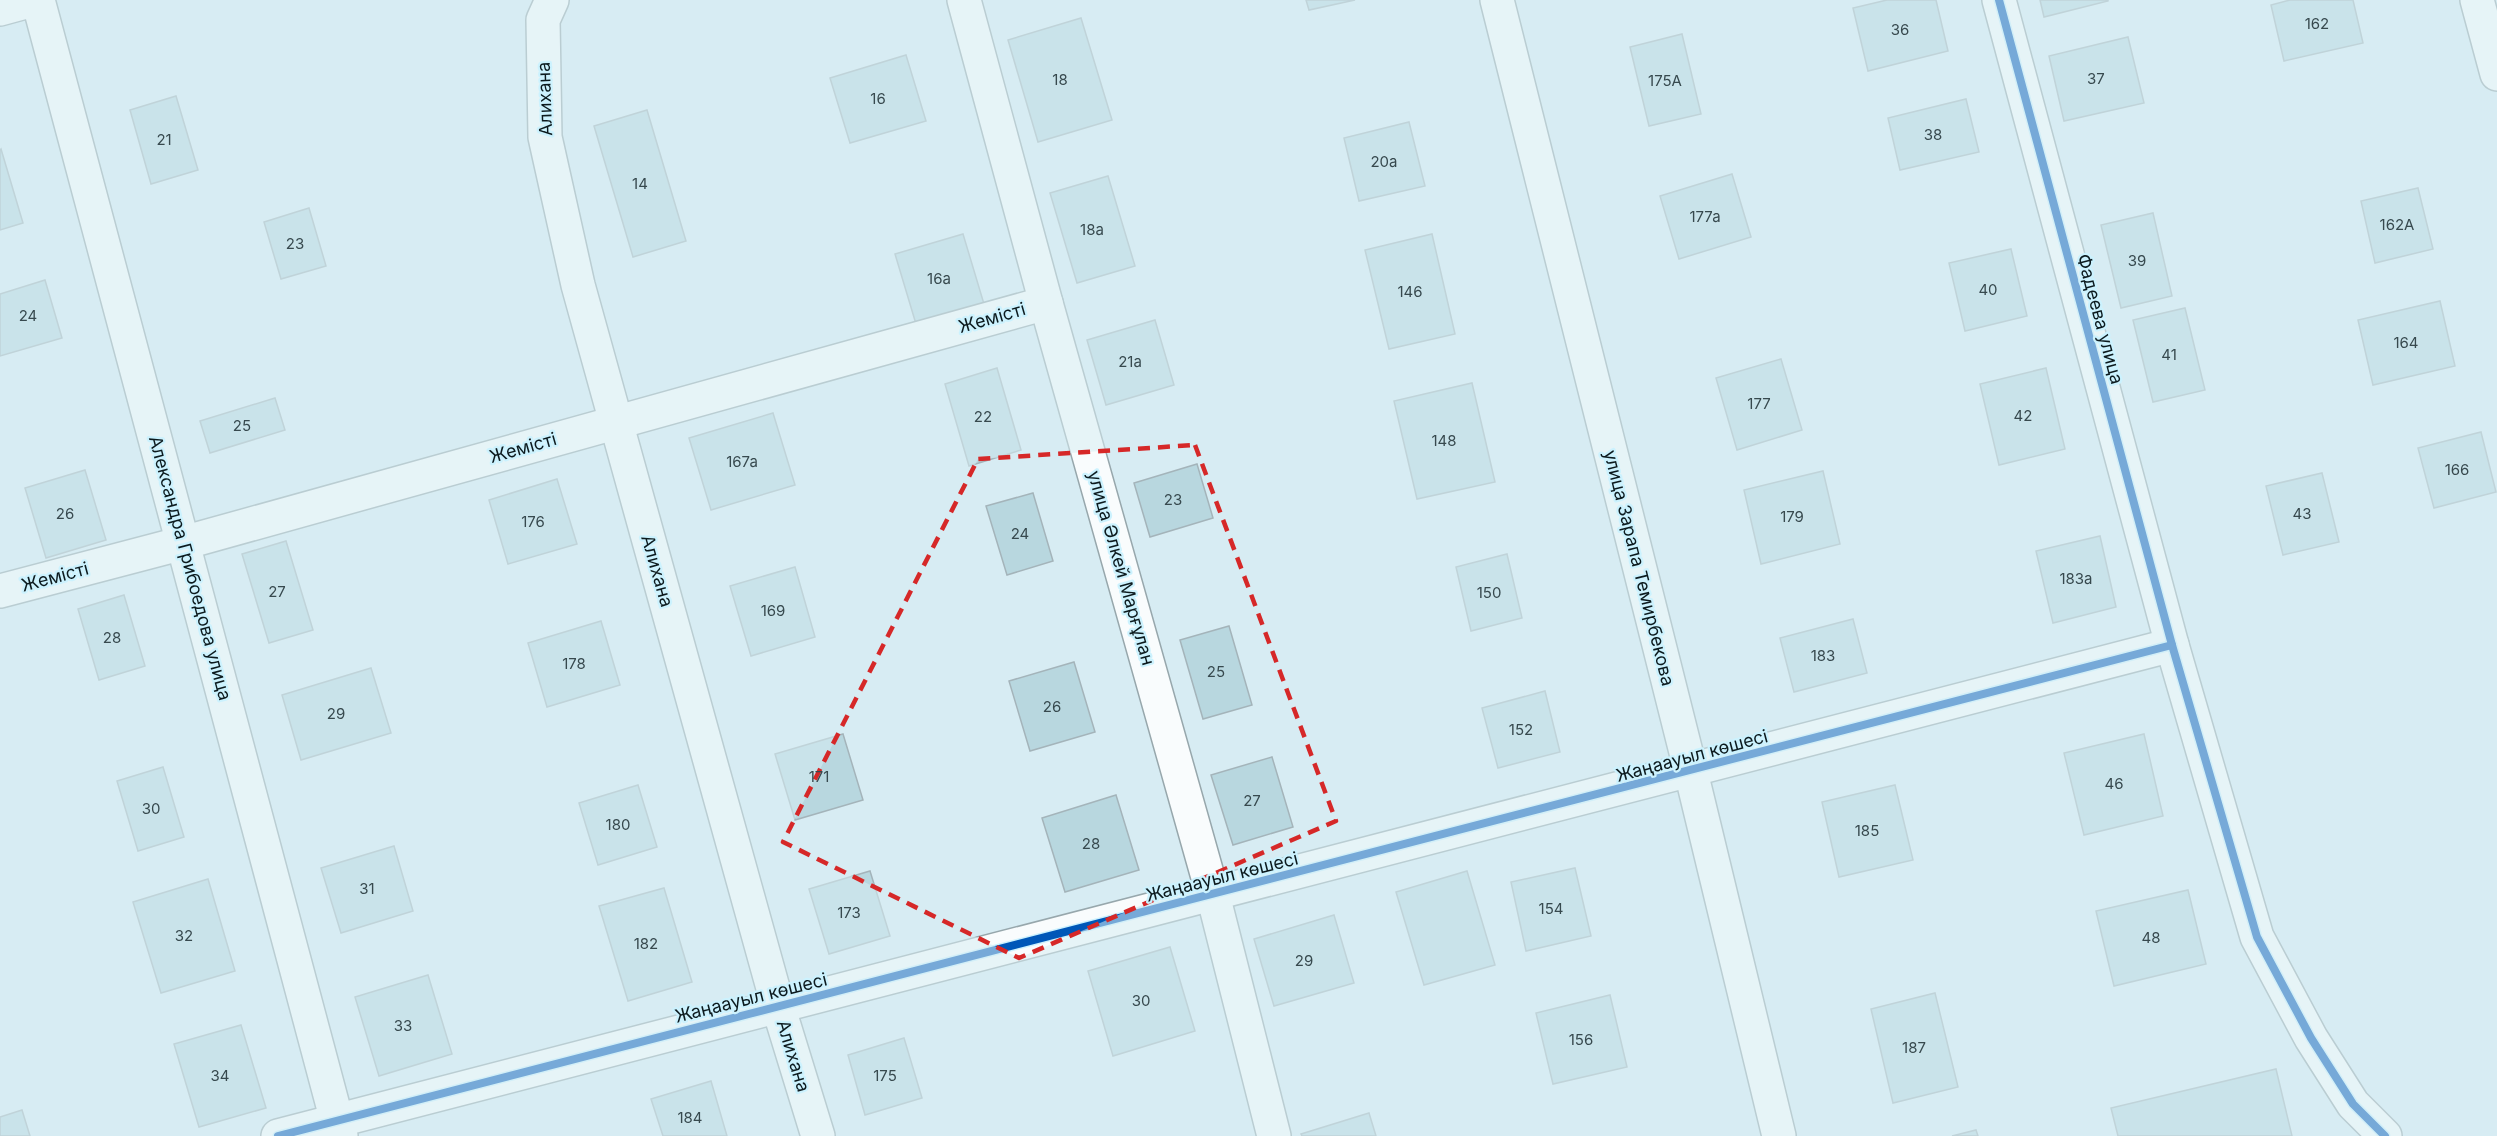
<svg xmlns="http://www.w3.org/2000/svg" width="2497" height="1136" font-family="Inter,sans-serif">
  <style>
    .building { fill: #b8d7df; stroke: #a4b4ba; stroke-width: 1.5 }
    .lines { fill: none; stroke-linecap: round; stroke-linejoin: round }
    .minor-casing { stroke: #97a7ac; stroke-width: 36 }
    .minor { stroke: #f9fcfd; stroke-width: 33 }
    .cycleway-casing { stroke: #ccf2fe; stroke-width: 11 }
    .cycleway { stroke: #0057b8; stroke-width: 8 }
    .marked { fill: none; stroke: #d62828; stroke-width: 4.5; stroke-dasharray: 12 8; stroke-linejoin: round }
    .labels { text-anchor: middle; stroke-width: 4.5; stroke-linejoin: round; paint-order: stroke }
    .number-label { font-size: 15px; fill: #37494e }
    .street-label { font-size: 18px; fill: #0c1a1e; stroke: #ccf2fe }
  </style>
  <rect width="100%" height="100%" fill="#d7ecf3"/>
  <g class="building">
    <polygon points="1306,0 1355,0 1309,10"/>
    <polygon points="1887,0 1936,0 1948,51 1868,71 1853,8"/>
    <polygon points="2040,0 2108,0 2108,1 2044,17"/>
    <polygon points="2290,0 2353,0 2363,43 2284,61 2271,5"/>
    <polygon points="1081,18 1112,120 1038,142 1008,40"/>
    <polygon points="1682,34 1701,114 1649,126 1630,47"/>
    <polygon points="2128,37 2144,103 2064,121 2049,56"/>
    <polygon points="906,55 926,121 850,143 830,78"/>
    <polygon points="176,96 198,170 151,184 130,110"/>
    <polygon points="1966,99 1979,152 1900,170 1888,118"/>
    <polygon points="647,110 686,241 633,257 594,126"/>
    <polygon points="1409,122 1425,186 1359,201 1344,138"/>
    <polygon points="1,149 23,223 0,230 0,150"/>
    <polygon points="1732,174 1751,237 1679,259 1660,196"/>
    <polygon points="1108,176 1135,266 1077,283 1050,193"/>
    <polygon points="2418,188 2433,249 2375,263 2361,201"/>
    <polygon points="309,208 326,266 281,279 264,222"/>
    <polygon points="2153,213 2172,296 2121,308 2101,225"/>
    <polygon points="963,234 984,304 916,324 895,254"/>
    <polygon points="1432,234 1455,334 1389,349 1365,250"/>
    <polygon points="2011,249 2027,316 1965,331 1949,263"/>
    <polygon points="45,280 62,338 0,356 0,294"/>
    <polygon points="2440,301 2455,366 2373,385 2358,320"/>
    <polygon points="2185,308 2205,390 2153,402 2133,320"/>
    <polygon points="1155,320 1174,385 1106,405 1087,340"/>
    <polygon points="1781,359 1802,430 1737,450 1716,378"/>
    <polygon points="997,368 1021,450 969,466 945,384"/>
    <polygon points="2046,368 2065,449 1999,465 1980,384"/>
    <polygon points="1472,383 1495,482 1417,499 1394,401"/>
    <polygon points="275,398 285,430 210,453 200,421"/>
    <polygon points="773,413 795,485 711,510 689,438"/>
    <polygon points="2481,432 2496,492 2434,508 2418,448"/>
    <polygon points="1197,464 1213,518 1150,537 1134,483"/>
    <polygon points="85,470 106,540 46,558 25,488"/>
    <polygon points="1823,471 1840,544 1761,564 1744,490"/>
    <polygon points="2322,473 2339,542 2283,555 2266,486"/>
    <polygon points="557,479 577,544 508,564 489,500"/>
    <polygon points="1033,493 1053,561 1007,575 986,506"/>
    <polygon points="2100,536 2116,607 2053,623 2036,551"/>
    <polygon points="286,541 313,630 269,643 242,554"/>
    <polygon points="1507,554 1522,618 1471,631 1456,567"/>
    <polygon points="795,567 815,637 751,656 730,586"/>
    <polygon points="124,595 145,666 99,680 78,609"/>
    <polygon points="1853,619 1867,673 1794,692 1780,638"/>
    <polygon points="601,621 620,685 547,707 528,643"/>
    <polygon points="1229,626 1252,705 1203,719 1180,640"/>
    <polygon points="1074,662 1095,732 1030,751 1009,681"/>
    <polygon points="371,668 391,733 301,760 282,695"/>
    <polygon points="1545,691 1560,752 1498,768 1482,708"/>
    <polygon points="843,734 863,800 795,820 775,754"/>
    <polygon points="2144,734 2163,816 2084,835 2064,753"/>
    <polygon points="1272,757 1293,827 1233,845 1211,775"/>
    <polygon points="163,767 184,837 138,851 117,781"/>
    <polygon points="638,785 657,847 598,865 579,803"/>
    <polygon points="1895,785 1913,860 1839,877 1822,802"/>
    <polygon points="1116,795 1139,870 1065,892 1042,818"/>
    <polygon points="394,846 413,911 341,933 321,868"/>
    <polygon points="1575,868 1591,936 1526,951 1511,882"/>
    <polygon points="870,871 890,936 829,954 809,889"/>
    <polygon points="1467,871 1495,965 1424,985 1396,892"/>
    <polygon points="208,879 235,971 161,993 133,902"/>
    <polygon points="664,888 692,982 628,1001 599,906"/>
    <polygon points="2188,890 2206,964 2114,986 2096,911"/>
    <polygon points="1334,915 1354,983 1274,1006 1254,939"/>
    <polygon points="1170,947 1195,1031 1113,1056 1088,971"/>
    <polygon points="428,975 452,1054 379,1076 355,997"/>
    <polygon points="1935,993 1958,1087 1893,1103 1871,1009"/>
    <polygon points="1610,995 1627,1067 1553,1084 1536,1013"/>
    <polygon points="241,1025 266,1108 199,1127 174,1044"/>
    <polygon points="904,1038 922,1098 865,1115 848,1055"/>
    <polygon points="2276,1069 2292,1136 2118,1136 2111,1108"/>
    <polygon points="711,1081 727,1136 663,1136 651,1099"/>
    <polygon points="22,1110 30,1136 0,1136 0,1117"/>
    <polygon points="1369,1113 1376,1136 1302,1136 1301,1134"/>
    <polygon points="1976,1130 1978,1136 1952,1136"/>
  </g>
  <g class="lines">
    <defs>
      <g id="minor">
        <polyline points="38,0 341,1136"/>
        <polyline points="552,0 543,20 545,137 578,285 778,1006 818,1136"/>
        <polyline points="964,0 1046,303 1213,895 1274,1136"/>
        <polyline points="1497,0 1691,772 1779,1136"/>
        <polyline points="1999,0 2172,645 2257,937 2311,1038 2353,1104 2385,1136"/>
        <polyline points="2477,0 2497,74"/>
        <polyline points="0,9 33,0"/>
        <polyline points="0,591 183,543 1046,303"/>
        <polyline points="278,1136 2172,645"/>
      </g>
    </defs>
    <use href="#minor" class="minor-casing"/>
    <use href="#minor" class="minor"/>
    <defs>
      <g id="cycleway">
        <polyline points="1999,0 2172,645 2257,937 2311,1038 2353,1104 2385,1136"/>
        <polyline points="278,1136 2172,645"/>
      </g>
    </defs>
    <use href="#cycleway" class="cycleway-casing"/>
    <use href="#cycleway" class="cycleway"/>
  </g>
  <path d="M0 0H2497V1136H0ZM1195,445L1336,821L1019,958L783,842L978,459Z" fill="#d7ecf3" fill-opacity=".55" fill-rule="evenodd"/>
  <path class="marked" d="M1195,445L1336,821L1019,958L783,842L978,459Z"/>
  <g class="labels">
    <g class="number-label">
      <text x="2317" y="29">162</text>
      <text x="1900" y="35">36</text>
      <text x="2096" y="84">37</text>
      <text x="1060" y="85">18</text>
      <text x="1665" y="86">175А</text>
      <text x="878" y="104">16</text>
      <text x="1933" y="140">38</text>
      <text x="164" y="145">21</text>
      <text x="1384" y="167">20а</text>
      <text x="640" y="189">14</text>
      <text x="1705" y="222">177а</text>
      <text x="2397" y="230">162А</text>
      <text x="1092" y="235">18а</text>
      <text x="295" y="249">23</text>
      <text x="2137" y="266">39</text>
      <text x="939" y="284">16а</text>
      <text x="1988" y="295">40</text>
      <text x="1410" y="297">146</text>
      <text x="28" y="321">24</text>
      <text x="2406" y="348">164</text>
      <text x="2169" y="360">41</text>
      <text x="1130" y="367">21а</text>
      <text x="1759" y="409">177</text>
      <text x="2023" y="421">42</text>
      <text x="983" y="422">22</text>
      <text x="242" y="431">25</text>
      <text x="1444" y="446">148</text>
      <text x="742" y="467">167а</text>
      <text x="2457" y="475">166</text>
      <text x="1173" y="505">23</text>
      <text x="65" y="519">26</text>
      <text x="2302" y="519">43</text>
      <text x="1792" y="522">179</text>
      <text x="533" y="527">176</text>
      <text x="1020" y="539">24</text>
      <text x="2076" y="584">183а</text>
      <text x="277" y="597">27</text>
      <text x="1489" y="598">150</text>
      <text x="773" y="616">169</text>
      <text x="112" y="643">28</text>
      <text x="1823" y="661">183</text>
      <text x="574" y="669">178</text>
      <text x="1216" y="677">25</text>
      <text x="1052" y="712">26</text>
      <text x="336" y="719">29</text>
      <text x="1521" y="735">152</text>
      <text x="819" y="782">171</text>
      <text x="2114" y="789">46</text>
      <text x="1252" y="806">27</text>
      <text x="151" y="814">30</text>
      <text x="618" y="830">180</text>
      <text x="1867" y="836">185</text>
      <text x="1091" y="849">28</text>
      <text x="367" y="894">31</text>
      <text x="1551" y="914">154</text>
      <text x="849" y="918">173</text>
      <text x="184" y="941">32</text>
      <text x="2151" y="943">48</text>
      <text x="646" y="949">182</text>
      <text x="1304" y="966">29</text>
      <text x="1141" y="1006">30</text>
      <text x="403" y="1031">33</text>
      <text x="1581" y="1045">156</text>
      <text x="1914" y="1053">187</text>
      <text x="220" y="1081">34</text>
      <text x="885" y="1081">175</text>
      <text x="690" y="1123">184</text>
    </g>
    <g class="street-label">
      <text transform="translate(545 99) rotate(-92)" y="6">Алихана</text>
      <text transform="translate(992 318) rotate(-16)" y="6">Жемісті</text>
      <text transform="translate(2100 319) rotate(75)" y="6">Фадеева улица</text>
      <text transform="translate(523 448) rotate(-16)" y="6">Жемісті</text>
      <text transform="translate(190 568) rotate(75)" y="6">Александра Грибоедова улица</text>
      <text transform="translate(1121 568) rotate(74)" y="6">улица Әлкей Марғұлан</text>
      <text transform="translate(1639 568) rotate(76)" y="6">улица Зарапа Темирбекова</text>
      <text transform="translate(657 571) rotate(74)" y="6">Алихана</text>
      <text transform="translate(55 577) rotate(-15)" y="6">Жемісті</text>
      <text transform="translate(1692 756) rotate(-15)" y="6">Жаңаауыл көшесі</text>
      <text transform="translate(1222 877) rotate(-14)" y="6">Жаңаауыл көшесі</text>
      <text transform="translate(751 998) rotate(-14)" y="6">Жаңаауыл көшесі</text>
      <text transform="translate(793 1056) rotate(73)" y="6">Алихана</text>
    </g>
  </g>
</svg>
